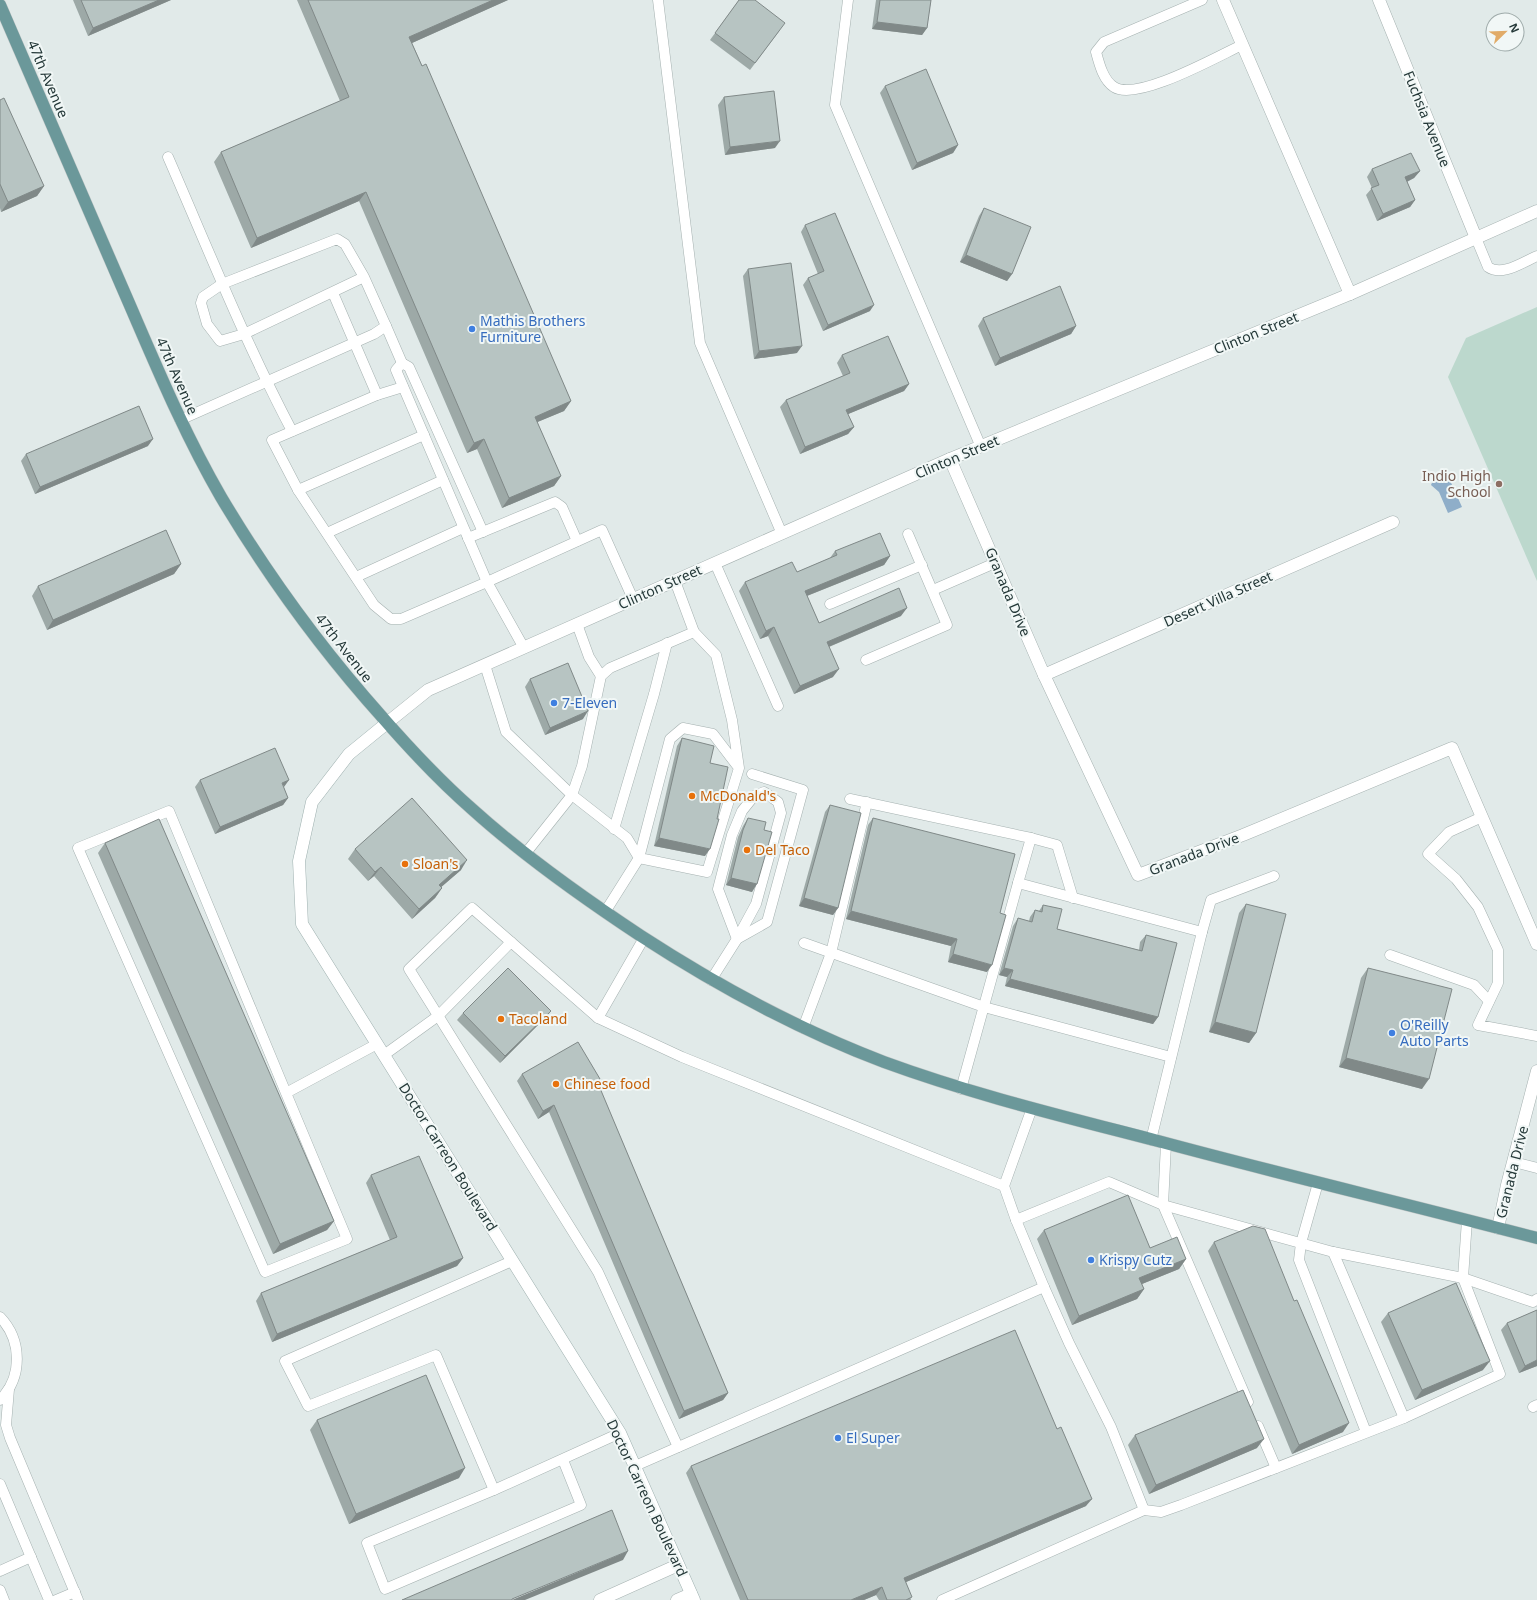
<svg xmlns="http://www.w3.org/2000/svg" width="1537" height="1600" font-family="'Noto Sans',sans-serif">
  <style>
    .green { fill: #bcd8cd }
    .water { fill: #8faec9 }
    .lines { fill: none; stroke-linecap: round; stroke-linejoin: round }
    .service-casing { stroke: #a5b1b0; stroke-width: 11 }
    .minor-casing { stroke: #a5b1b0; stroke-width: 13 }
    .tertiary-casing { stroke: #a5b1b0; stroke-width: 13 }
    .secondary-casing { stroke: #9fb1b0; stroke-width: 13 }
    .primary-casing { stroke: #c2c7c7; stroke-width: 13 }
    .service { stroke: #fff; stroke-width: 10 }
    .minor { stroke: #fff; stroke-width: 12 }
    .tertiary { stroke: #fff; stroke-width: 12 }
    .secondary { stroke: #fff; stroke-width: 12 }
    .primary { stroke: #6b989a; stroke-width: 12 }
    .wall { fill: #9da9a7 }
    .shaded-wall { fill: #808988 }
    .building { fill: #b7c4c2; stroke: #808988 }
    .shop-dot { fill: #3f7fe0; stroke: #f1f7f6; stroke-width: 1.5 }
    .education-dot { fill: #8d6e63; stroke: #f1f7f6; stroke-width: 1.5 }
    .food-dot { fill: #e8710a; stroke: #f1f7f6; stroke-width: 1.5 }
    .labels { text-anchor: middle; stroke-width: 4; stroke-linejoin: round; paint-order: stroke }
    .street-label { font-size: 14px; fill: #243838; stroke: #f1f7f6 }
    .shop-label { font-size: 14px; fill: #366cbe; stroke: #f1f7f6; text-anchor: start }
    .education-label { font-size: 14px; fill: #785e54; stroke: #f1f7f6; text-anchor: end }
    .food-label { font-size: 14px; fill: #c56008; stroke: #f1f7f6; text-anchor: start }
  </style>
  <rect width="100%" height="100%" fill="#e1eae9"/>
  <polygon class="green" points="1537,307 1537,581 1448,377 1466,338"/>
  <polygon class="water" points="1448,476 1462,507 1448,513 1439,492 1431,485 1434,478"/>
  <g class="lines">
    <defs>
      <g id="service">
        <polyline points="658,0 700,343 782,534"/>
        <polyline points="848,0 835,105 981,447"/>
        <path d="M1202,0L1104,42L1096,52C1099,63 1103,80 1114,87C1137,102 1218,56 1242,45"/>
        <path d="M168,157C208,249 245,342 292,431"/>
        <path d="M1476,238L1488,267C1502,277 1523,262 1537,256"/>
        <polyline points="333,293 377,395"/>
        <polyline points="386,326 402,363"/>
        <polyline points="403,387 377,395 272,440 298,490 374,605 391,619 401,619 487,582 602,530 633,599"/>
        <polyline points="180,420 374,334 386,326 364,277 244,334 220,341 207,324 201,303 203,297 222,284 337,239 345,244 364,277"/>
        <polyline points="298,490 424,435"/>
        <polyline points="483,532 409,367 402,363 396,370 487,582 524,648"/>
        <polyline points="327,533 443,480"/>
        <polyline points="468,538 555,502 562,507 577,541"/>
        <polyline points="715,563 778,706"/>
        <polyline points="356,577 463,528"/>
        <polyline points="675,581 694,632 716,655 732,720 739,768 707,872 639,858 670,739 683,728 713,734 739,768"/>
        <polyline points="933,590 995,563"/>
        <polyline points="830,604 922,565"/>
        <polyline points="577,624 589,657 601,676"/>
        <polyline points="866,660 947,625 908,534"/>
        <polyline points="485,665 506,732 572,795 525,854"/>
        <polygon points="764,792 778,802 781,813 756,904 737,939 718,889 732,835 742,811 754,796"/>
        <polyline points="850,799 1031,838 1018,883"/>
        <polyline points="1482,817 1449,832 1428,854 1456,879 1478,907 1498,950 1498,983 1478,1025 1537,1036"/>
        <polyline points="614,829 654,694 667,643"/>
        <polyline points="1031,838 1057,845 1073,898"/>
        <polyline points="605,912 639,858 627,838 572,795 582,766 601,676 610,668 694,632"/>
        <polyline points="1202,932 1211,900 1274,876"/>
        <polyline points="511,942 472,908 409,969 598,1272 678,1447"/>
        <polyline points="804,943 984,1007 1171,1057"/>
        <polyline points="1390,955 1474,985 1489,1001"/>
        <polyline points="711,980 737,939 767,922 803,790 752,774"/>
        <polyline points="598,1018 644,938"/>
        <polyline points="803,1028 831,953 867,802"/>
        <polyline points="384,1055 438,1016 511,942 598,1018 682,1057 1004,1186"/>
        <polyline points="961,1089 1018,883 1202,932 1151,1140"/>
        <polyline points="286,1093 169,811 78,848 265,1272 347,1239 286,1093 377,1044"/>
        <polyline points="1166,1144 1163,1205 1248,1402"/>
        <polyline points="1514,1162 1537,1168"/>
        <polyline points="1318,1183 1301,1243 1299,1260 1366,1432"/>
        <polyline points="1016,1220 1109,1182 1163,1205 1333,1252 1463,1278 1533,1302 1537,1299"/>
        <polyline points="1333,1252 1404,1418"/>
        <path d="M0,1317C22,1340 23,1377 0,1400"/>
        <polyline points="9,1389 6,1425 10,1438 78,1600"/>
        <polyline points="1533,1407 1537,1405"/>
        <polyline points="1258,1426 1276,1468"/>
        <polyline points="563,1460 581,1505 385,1589 367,1543 494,1490 620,1433"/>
        <polyline points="635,1466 1044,1287 1016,1220 1004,1186 1032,1108"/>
        <polyline points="0,1484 49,1600"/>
        <polyline points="494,1490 436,1355 308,1406 285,1361 512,1261"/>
        <polyline points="1144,1510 1161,1512 1181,1505 1404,1418 1500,1374 1463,1278 1467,1220"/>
        <polyline points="0,1571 31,1557"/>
        <polyline points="0,1590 4,1600"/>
        <polyline points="56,1600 75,1592"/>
        <polyline points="942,1600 1144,1510 1111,1427 1069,1343 1044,1287"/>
      </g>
      <g id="minor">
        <polyline points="1223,0 1350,294"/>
        <polyline points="1379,0 1476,238"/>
        <polyline points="950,459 1044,675 1138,875 1243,835 1452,748 1537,944"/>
        <polyline points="1044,675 1393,522"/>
        <polyline points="1498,1228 1507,1185 1537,1071"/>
        <polyline points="600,1600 678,1565"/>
        <polyline points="677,1600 691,1594"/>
      </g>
      <polyline id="tertiary" points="387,723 428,690 950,459 1350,294 1537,211"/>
      <polyline id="secondary" points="387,723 349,754 312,802 299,861 302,924 620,1433 694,1600"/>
      <path id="primary" d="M0,5C40,99 81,193 122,287C153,358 182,430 221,497C268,576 322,650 383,718C411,750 440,781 472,809C524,856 582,897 641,936C718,986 797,1029 884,1062C974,1095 1066,1117 1158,1141C1284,1175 1411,1205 1537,1238"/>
    </defs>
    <use href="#service" class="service-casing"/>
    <use href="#minor" class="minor-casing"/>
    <use href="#tertiary" class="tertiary-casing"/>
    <use href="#secondary" class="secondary-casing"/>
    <use href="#primary" class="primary-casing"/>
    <use href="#service" class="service"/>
    <use href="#minor" class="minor"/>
    <use href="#tertiary" class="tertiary"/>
    <use href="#secondary" class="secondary"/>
    <use href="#primary" class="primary"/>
  </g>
  <g class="wall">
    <polygon points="73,0 171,0 88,36"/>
    <polygon points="297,0 508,0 412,43 571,401 564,411 537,422 561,476 554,486 502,508 477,449 467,453 359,201 251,248 214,162 221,152 340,101"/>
    <polygon points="739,0 780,30 750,70 710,40"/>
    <polygon points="876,0 931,0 927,28 922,35 872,29"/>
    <polygon points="885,86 958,145 953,153 912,170 880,93"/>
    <polygon points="724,97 775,148 725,155 718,105"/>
    <polygon points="0,100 44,186 37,196 1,212 0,208"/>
    <polygon points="1372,169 1420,171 1414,178 1407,182 1415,200 1410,207 1377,221 1366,195 1372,188 1367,177"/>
    <polygon points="984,208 1012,274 1007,281 960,262 979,216"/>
    <polygon points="805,225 870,311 823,331 803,285 808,278 818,274 801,232"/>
    <polygon points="748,269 797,353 754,359 743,276"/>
    <polygon points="983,318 1076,326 1071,334 995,366 978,326"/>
    <polygon points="842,355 909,384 904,391 848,414 854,427 848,434 800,454 780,407 786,400 843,376 837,363"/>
    <polygon points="148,446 35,494 21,461 26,454"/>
    <polygon points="835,551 890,556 884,565 807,596 819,623 901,616 829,647 833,677 794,694 768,636 760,639 739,591 745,582 797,572 830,558"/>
    <polygon points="181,564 174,574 47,630 32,596 38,586"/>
    <polygon points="530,679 583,719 545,735 525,687"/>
    <polygon points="682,738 710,763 705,856 654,846 677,746"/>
    <polygon points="200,780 284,788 288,798 283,805 215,834 195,787"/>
    <polygon points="830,805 838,908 833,915 799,906 825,812"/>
    <polygon points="748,818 764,830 752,892 726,885 738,837 743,826"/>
    <polygon points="873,818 987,972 948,962 951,946 846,919 868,825"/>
    <polygon points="105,843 334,1221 327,1230 273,1254 98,853"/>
    <polygon points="355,849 461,870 441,887 442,888 435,898 412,919 374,876 368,881 348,859"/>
    <polygon points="1246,904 1256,1033 1249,1043 1209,1032 1239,913"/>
    <polygon points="1043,905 1057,929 1139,950 1140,942 1146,935 1158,1017 1153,1024 1005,986 1007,977 999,975 1013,926 1018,918 1029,921 1030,917 1035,910 1039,911"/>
    <polygon points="1368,968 1422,1089 1339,1067 1361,978"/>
    <polygon points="551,1011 545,1018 500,1063 457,1020 463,1013"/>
    <polygon points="522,1074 600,1079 597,1082 728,1393 723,1400 679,1419 549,1112 538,1119 517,1081"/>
    <polygon points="371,1175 463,1258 457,1266 272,1342 256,1301 261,1293 390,1240 366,1183"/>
    <polygon points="1044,1230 1150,1248 1186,1259 1179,1269 1142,1284 1144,1289 1137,1299 1072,1325 1037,1239"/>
    <polygon points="1214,1242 1343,1432 1292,1454 1208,1251"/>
    <polygon points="1537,1310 1537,1366 1519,1373 1501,1330 1507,1323"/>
    <polygon points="1388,1313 1483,1370 1415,1400 1381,1322"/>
    <polygon points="317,1420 459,1478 349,1524 310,1430"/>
    <polygon points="1135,1435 1257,1448 1149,1494 1128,1445"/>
    <polygon points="691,1466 1086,1506 906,1582 911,1600 879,1600 876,1595 864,1600 740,1600 686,1473"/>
  </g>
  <g class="shaded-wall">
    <polygon points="159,0 171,0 88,36 93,28"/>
    <polygon points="493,0 508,0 403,47 409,37"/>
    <polygon points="877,22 927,28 922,35 872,29"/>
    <polygon points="780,141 775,148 725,155 730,147"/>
    <polygon points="958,145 953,153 912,170 917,163"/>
    <polygon points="1420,171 1414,178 1400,185 1405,177"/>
    <polygon points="44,186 37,196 1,212 8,202"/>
    <polygon points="366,192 359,201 251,248 257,238"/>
    <polygon points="1415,200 1410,207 1377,221 1383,214"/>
    <polygon points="966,255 1012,274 1007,281 960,262"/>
    <polygon points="874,305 870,311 823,331 828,325"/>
    <polygon points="1076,326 1071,334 995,366 1000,358"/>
    <polygon points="802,346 797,353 754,359 759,351"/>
    <polygon points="909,384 904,391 841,417 846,410"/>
    <polygon points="571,401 564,411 528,426 535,417"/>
    <polygon points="854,427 848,434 800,454 805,447"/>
    <polygon points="153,439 148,446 35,494 40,487"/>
    <polygon points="484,439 477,449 467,453 474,443"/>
    <polygon points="561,476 554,486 502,508 509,498"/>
    <polygon points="890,556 884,565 799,599 805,591"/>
    <polygon points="181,564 174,574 47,630 53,620"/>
    <polygon points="907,608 901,616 821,650 827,642"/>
    <polygon points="774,627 768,636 760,639 766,631"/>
    <polygon points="839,669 833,677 794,694 800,686"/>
    <polygon points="588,711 583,719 545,735 550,728"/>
    <polygon points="289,780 284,787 282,783"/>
    <polygon points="288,798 283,805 215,834 220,827"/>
    <polygon points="659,838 710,849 705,856 654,846"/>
    <polygon points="467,860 461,870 432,895 439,885"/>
    <polygon points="381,867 374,876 368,881 375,872"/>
    <polygon points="731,878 757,884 752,892 726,885"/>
    <polygon points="442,888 435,898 412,919 419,909"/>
    <polygon points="804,898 838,908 833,915 799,906"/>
    <polygon points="851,911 957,939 951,946 846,919"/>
    <polygon points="953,954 992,965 987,972 948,962"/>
    <polygon points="1004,968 1013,970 1007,977 999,975"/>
    <polygon points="1010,979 1158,1017 1153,1024 1005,986"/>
    <polygon points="551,1011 545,1018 500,1063 505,1056"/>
    <polygon points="1215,1022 1256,1033 1249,1043 1209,1032"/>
    <polygon points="1346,1058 1429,1079 1422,1089 1339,1067"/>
    <polygon points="554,1105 549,1112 538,1119 543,1111"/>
    <polygon points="334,1221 327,1230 273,1254 280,1244"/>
    <polygon points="463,1258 457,1266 272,1342 277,1334"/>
    <polygon points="1186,1259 1179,1269 1132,1288 1139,1278"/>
    <polygon points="1144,1289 1137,1299 1072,1325 1079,1316"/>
    <polygon points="1537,1360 1537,1366 1519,1373 1525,1366"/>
    <polygon points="1490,1361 1483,1370 1415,1400 1422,1390"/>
    <polygon points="728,1393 723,1400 679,1419 684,1411"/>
    <polygon points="1349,1423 1343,1432 1292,1454 1299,1445"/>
    <polygon points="1264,1439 1257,1448 1149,1494 1156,1485"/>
    <polygon points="465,1468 459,1478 349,1524 356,1514"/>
    <polygon points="1092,1499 1086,1506 899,1585 904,1578"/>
    <polygon points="628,1551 623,1560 525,1600 512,1600"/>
    <polygon points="882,1587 876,1595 864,1600 851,1600"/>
  </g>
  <g class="building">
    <polygon points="81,0 159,0 93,28"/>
    <polygon points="308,0 493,0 409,37 422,66 426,64 571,401 535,417 561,476 509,498 484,439 474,443 366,192 257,238 221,152 349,97"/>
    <polygon points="739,0 755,0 785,23 755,63 715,33"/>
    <polygon points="880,0 931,0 927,28 877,22"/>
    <polygon points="926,69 958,145 917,163 885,86"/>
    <polygon points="774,91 780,141 730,147 724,97"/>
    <polygon points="4,98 44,186 8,202 0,184 0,100"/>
    <polygon points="1411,153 1420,171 1405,177 1415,200 1383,214 1371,188 1379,185 1372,169"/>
    <polygon points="984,208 1031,227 1012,274 966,255"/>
    <polygon points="835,213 874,305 828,325 808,278 824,271 805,225"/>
    <polygon points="791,263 802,346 759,351 748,269"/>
    <polygon points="1060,286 1076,326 1000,358 983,318"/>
    <polygon points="888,336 909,384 846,410 854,427 805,447 786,400 850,373 842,355"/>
    <polygon points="139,406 153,439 40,487 26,454"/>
    <polygon points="166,530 181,564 53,620 38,586"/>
    <polygon points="880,533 890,556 805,591 819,623 899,588 907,608 827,642 839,669 800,686 774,627 766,631 745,582 792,562 797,572 837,555 835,551"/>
    <polygon points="568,663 588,711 550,728 530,679"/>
    <polygon points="682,738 714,746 710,763 728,767 717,819 719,819 710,849 659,838"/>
    <polygon points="275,748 289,780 282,783 288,798 220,827 200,780"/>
    <polygon points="412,798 467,860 439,885 442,888 419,909 381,867 375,872 355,849"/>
    <polygon points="830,805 861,813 838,908 804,898"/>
    <polygon points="748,818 766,822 764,830 772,832 757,884 731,878 743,830"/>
    <polygon points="873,818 1015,854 1000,913 1006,915 992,965 953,954 957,939 851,911"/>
    <polygon points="159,819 334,1221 280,1244 105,843"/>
    <polygon points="1246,904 1286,914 1256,1033 1215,1022"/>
    <polygon points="1043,905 1062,909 1057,929 1142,951 1146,935 1177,943 1158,1017 1010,979 1013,970 1004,968 1018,918 1032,922 1035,910 1042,912"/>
    <polygon points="508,968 551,1011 505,1056 463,1013"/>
    <polygon points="1368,968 1452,989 1429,1079 1346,1058"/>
    <polygon points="578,1042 600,1079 597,1081 728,1393 684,1411 554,1105 543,1111 522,1074"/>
    <polygon points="419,1156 463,1258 277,1334 261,1293 397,1237 371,1175"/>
    <polygon points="1128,1195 1150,1248 1177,1237 1186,1259 1139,1278 1144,1289 1079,1316 1044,1230"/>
    <polygon points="1253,1226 1265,1229 1294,1301 1297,1300 1349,1423 1299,1445 1214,1242"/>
    <polygon points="1456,1283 1490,1361 1422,1390 1388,1313"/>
    <polygon points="1537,1310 1537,1360 1525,1366 1507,1323"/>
    <polygon points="1015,1330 1057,1429 1061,1427 1092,1499 904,1578 912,1597 906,1600 887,1600 882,1587 851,1600 748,1600 691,1466"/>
    <polygon points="426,1375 465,1468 356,1514 317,1420"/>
    <polygon points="1243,1390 1264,1439 1156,1485 1135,1435"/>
    <polygon points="612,1510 628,1551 512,1599 512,1600 402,1600"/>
  </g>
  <g class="shop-dot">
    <circle cx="472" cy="329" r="4"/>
    <circle cx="554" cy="703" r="4"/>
    <circle cx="1392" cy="1033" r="4"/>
    <circle cx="1091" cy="1260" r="4"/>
    <circle cx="838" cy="1438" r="4"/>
  </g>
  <circle class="education-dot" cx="1499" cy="484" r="4"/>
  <g class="food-dot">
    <circle cx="692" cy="796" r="4"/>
    <circle cx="747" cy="850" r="4"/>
    <circle cx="405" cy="864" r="4"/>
    <circle cx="501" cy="1019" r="4"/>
    <circle cx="556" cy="1084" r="4"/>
  </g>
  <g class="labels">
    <g class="street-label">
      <text transform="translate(48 79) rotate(67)" y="5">47th Avenue</text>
      <text transform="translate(1427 119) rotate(68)" y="5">Fuchsia Avenue</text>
      <text transform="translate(1256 333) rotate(-22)" y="5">Clinton Street</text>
      <text transform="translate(177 376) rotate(66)" y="5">47th Avenue</text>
      <text transform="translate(957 457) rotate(-23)" y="5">Clinton Street</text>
      <text transform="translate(660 587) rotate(-24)" y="5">Clinton Street</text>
      <text transform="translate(1008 592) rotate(67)" y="5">Granada Drive</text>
      <text transform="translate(1218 599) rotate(-24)" y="5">Desert Villa Street</text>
      <text transform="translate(344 648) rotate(52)" y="5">47th Avenue</text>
      <text transform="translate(1194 854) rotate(-21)" y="5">Granada Drive</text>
      <text transform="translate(448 1157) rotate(58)" y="5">Doctor Carreon Boulevard</text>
      <text transform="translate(1512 1172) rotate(-76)" y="5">Granada Drive</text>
      <text transform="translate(647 1498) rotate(65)" y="5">Doctor Carreon Boulevard</text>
    </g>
    <g class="shop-label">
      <text x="480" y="326">Mathis Brothers<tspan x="480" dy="16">Furniture</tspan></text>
      <text x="562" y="708">7-Eleven</text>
      <text x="1400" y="1030">O'Reilly<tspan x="1400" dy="16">Auto Parts</tspan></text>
      <text x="1099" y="1265">Krispy Cutz</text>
      <text x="846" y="1443">El Super</text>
    </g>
    <g class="education-label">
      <text x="1491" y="481">Indio High<tspan x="1491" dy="16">School</tspan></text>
    </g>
    <g class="food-label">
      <text x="700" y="801">McDonald's</text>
      <text x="755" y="855">Del Taco</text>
      <text x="413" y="869">Sloan's</text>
      <text x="509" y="1024">Tacoland</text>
      <text x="564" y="1089">Chinese food</text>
    </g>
  </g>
  <g transform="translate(1505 32) rotate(67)"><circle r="19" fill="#f1f7f6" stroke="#9fabaa"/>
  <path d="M0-3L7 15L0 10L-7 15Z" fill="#e1ab68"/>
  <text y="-6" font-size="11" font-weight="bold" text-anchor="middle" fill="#243838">N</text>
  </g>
</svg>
